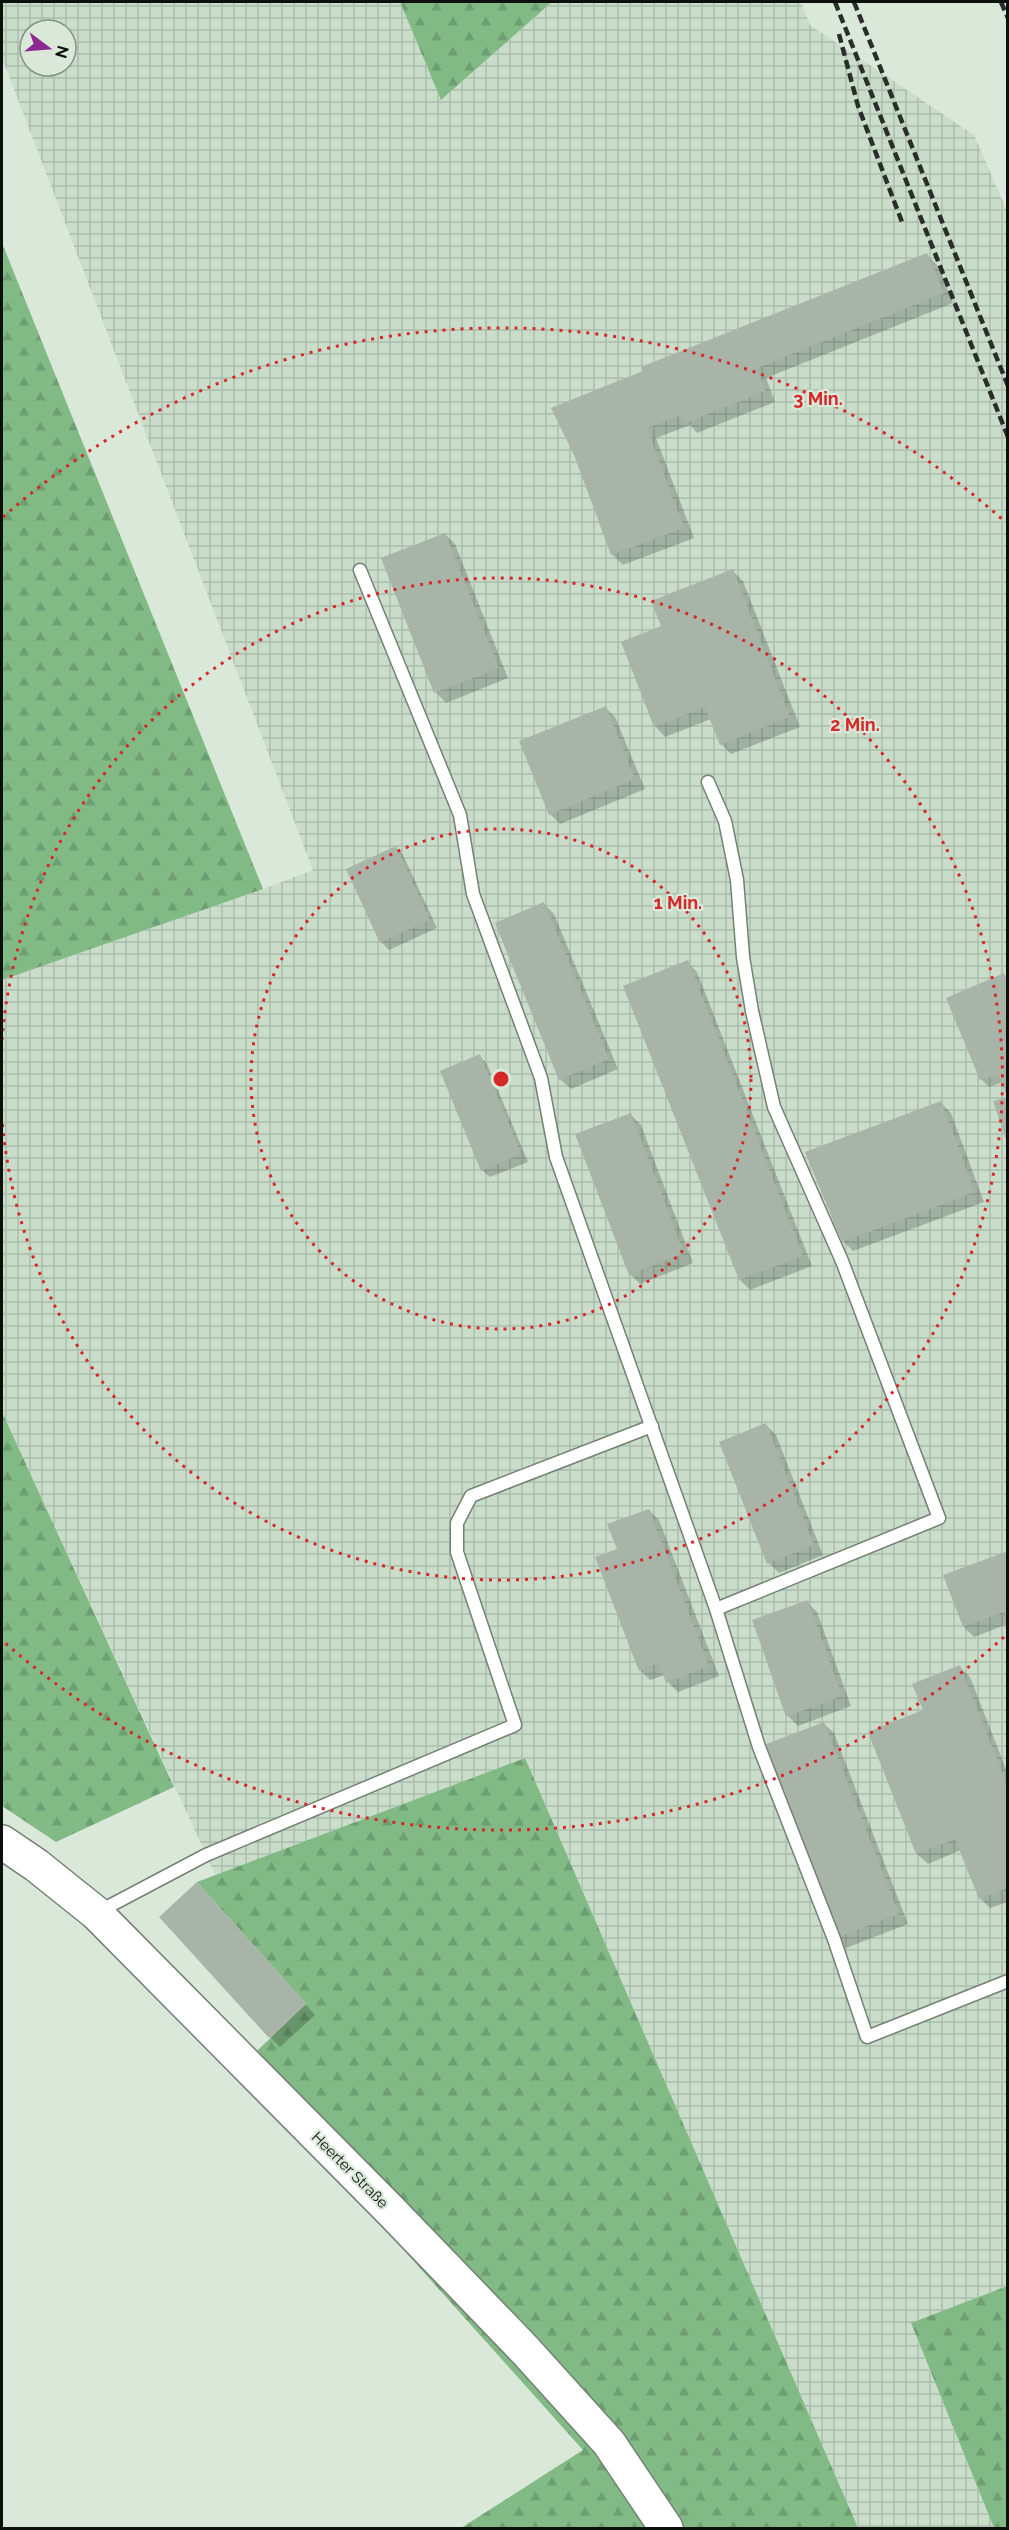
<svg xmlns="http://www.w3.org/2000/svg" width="1009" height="2530" font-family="Raleway,sans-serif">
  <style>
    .industrial { fill: url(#industrial-grid); fill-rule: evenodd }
    .forest { fill: url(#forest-firs) }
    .shadow { fill: #0003 }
    .building { fill: #a7b4a7 }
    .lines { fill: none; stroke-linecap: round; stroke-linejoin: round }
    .lane-casing { stroke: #758175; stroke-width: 15 }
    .secondary-casing { stroke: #758175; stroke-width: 36 }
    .lane { stroke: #fff; stroke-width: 12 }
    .secondary { stroke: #fff; stroke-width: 33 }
    .rail { stroke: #292e29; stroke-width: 4.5; stroke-dasharray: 9 4.5; stroke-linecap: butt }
    .ring { fill: none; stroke: #d62828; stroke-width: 3; stroke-dasharray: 3 6 }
    .labels { text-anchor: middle; stroke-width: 4.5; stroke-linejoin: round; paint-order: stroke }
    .street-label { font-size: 15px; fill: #0c100c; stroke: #dae8da }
    .centre { fill: #d62828; stroke: #dae8da; stroke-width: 3 }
    .ring-label { font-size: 18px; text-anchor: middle; font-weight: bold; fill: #d62828; stroke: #dae8da; stroke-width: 4.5; stroke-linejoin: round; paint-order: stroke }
  </style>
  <defs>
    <pattern id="industrial-grid" width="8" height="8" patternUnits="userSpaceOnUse" patternTransform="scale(1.5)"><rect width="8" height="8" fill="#c9ddca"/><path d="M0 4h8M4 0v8" fill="none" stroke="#abbdac"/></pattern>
    <pattern id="forest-firs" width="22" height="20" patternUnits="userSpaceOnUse" patternTransform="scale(1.5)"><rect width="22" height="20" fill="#81ba85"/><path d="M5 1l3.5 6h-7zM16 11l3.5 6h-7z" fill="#6e9f72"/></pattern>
  </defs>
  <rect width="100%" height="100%" fill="#dae8da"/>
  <path class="industrial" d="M2,2H400L441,100L552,2H801L810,25L974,135L1007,211L1008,2285L911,2324L994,2528H858L525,1758L216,1876L2,1412V980L263,889L313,870L2,58ZM30,30H66V66H30Z"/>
  <g class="forest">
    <polygon points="400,2 552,2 441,100"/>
    <polygon points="2,243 263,889 2,980"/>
    <polygon points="2,1412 174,1787 56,1842 2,1806"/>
    <polygon points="525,1758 858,2528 461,2528 583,2450 298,2132 235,2072 306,2004 197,1882"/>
    <polygon points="1007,2286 1007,2528 994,2528 911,2323"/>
  </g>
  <g class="shadow">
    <polygon points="927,255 937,265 953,303 766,378 775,402 697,433 690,425 656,438 694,538 623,565 613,555 575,454"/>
    <polygon points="445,534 455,544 508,678 446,703 436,692 383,559"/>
    <polygon points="733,571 743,581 800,727 731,754 721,744 711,719 665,737 655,726 663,627"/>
    <polygon points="605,707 615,717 645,789 560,824 550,814"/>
    <polygon points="396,847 403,855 437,928 389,950 381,942"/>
    <polygon points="544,904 554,914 618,1069 571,1089 560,1079"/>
    <polygon points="687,962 697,972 812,1266 750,1290 740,1280 625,987"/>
    <polygon points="1004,975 1008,979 1008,1095 1003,1082 989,1087 981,1079"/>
    <polygon points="480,1056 487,1064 528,1162 490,1177 482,1170"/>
    <polygon points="941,1103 951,1113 984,1202 853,1251 843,1241"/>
    <polygon points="630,1114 641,1125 693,1263 640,1284 630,1274"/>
    <polygon points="766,1425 776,1435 823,1555 779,1573 769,1563"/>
    <polygon points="649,1510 659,1520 719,1676 678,1692 668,1682 665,1675 650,1680 640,1670 619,1550"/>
    <polygon points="1008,1553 1008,1624 974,1637 964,1627 945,1576"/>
    <polygon points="807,1602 817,1612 851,1706 798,1726 788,1716"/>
    <polygon points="960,1667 970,1677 1008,1774 1008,1902 990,1908 980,1898 961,1850 928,1864 917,1854 870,1733 925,1711"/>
    <polygon points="823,1723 834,1733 908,1924 846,1948 836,1938"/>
    <polygon points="207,1895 315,2015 280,2047 270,2037"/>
  </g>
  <g class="building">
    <polygon points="927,253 944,293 757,368 766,391 686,423 682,415 647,428 684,528 611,555 574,455 551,408 643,371 641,367"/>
    <polygon points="445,533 499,668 434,693 381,558"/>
    <polygon points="733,569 790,717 720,745 705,707 654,727 621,642 661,626 651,601"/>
    <polygon points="606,706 635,779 549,815 519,741"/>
    <polygon points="396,846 430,920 380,943 346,869"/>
    <polygon points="544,902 609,1059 559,1080 495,923"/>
    <polygon points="688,960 803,1256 739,1280 623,986"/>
    <polygon points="1004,973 1008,982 1007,1143 993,1101 1007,1097 999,1075 980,1080 946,998"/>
    <polygon points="480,1054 521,1154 481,1171 440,1071"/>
    <polygon points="941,1101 975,1192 842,1242 805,1152"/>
    <polygon points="631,1113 684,1253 629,1275 575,1134"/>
    <polygon points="766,1423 814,1545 767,1564 719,1442"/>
    <polygon points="649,1509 709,1666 666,1683 659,1663 639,1671 595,1557 617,1549 607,1524"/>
    <polygon points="1008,1551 1008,1620 1004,1612 963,1627 943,1575"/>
    <polygon points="808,1600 842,1696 786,1717 752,1620"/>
    <polygon points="960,1665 1008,1787 1008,1888 979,1899 955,1839 916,1854 868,1732 923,1710 912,1684"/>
    <polygon points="824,1722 899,1914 834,1939 759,1747"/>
    <polygon points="197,1882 306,2004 269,2038 159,1917"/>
  </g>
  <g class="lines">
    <defs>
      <g id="lane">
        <polyline points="360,570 460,815 473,894 541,1078 556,1157 716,1609 759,1747 834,1939 867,2037 1008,1981"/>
        <polyline points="708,782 725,821 737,880 743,957 752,1011 774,1107 842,1261 939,1518 716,1609"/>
        <polyline points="98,1912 206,1855 515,1725 457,1552 457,1523 471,1496 652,1426"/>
      </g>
      <polyline id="secondary" points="2,1842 36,1865 96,1913 391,2211 525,2350 609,2443 666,2528"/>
    </defs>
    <use href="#lane" class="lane-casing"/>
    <use href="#secondary" class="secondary-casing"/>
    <use href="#lane" class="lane"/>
    <use href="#secondary" class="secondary"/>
    <g class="rail">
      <polyline points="835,2 1008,437"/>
      <polyline points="854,2 1008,386"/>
      <polyline points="1001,2 1008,18"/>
      <polyline points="839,34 858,106 902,222"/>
    </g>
  </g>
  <g class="ring">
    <circle cx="501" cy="1079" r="250"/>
    <path d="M2 1040A501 501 0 1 1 2 1118"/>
    <path d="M1004 1637A751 751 0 0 1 3 1641M3 517A751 751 0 0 1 1004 521"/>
  </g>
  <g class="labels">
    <g class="street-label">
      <text transform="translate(350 2170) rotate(45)" y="5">Heerter Straße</text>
    </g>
  </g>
  <circle cx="501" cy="1079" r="9" class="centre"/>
  <g class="ring-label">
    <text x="818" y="405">3 Min.</text>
    <text x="855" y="731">2 Min.</text>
    <text x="678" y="909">1 Min.</text>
  </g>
  <rect width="1009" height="2530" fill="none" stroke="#0c100c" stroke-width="6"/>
  <g transform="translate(48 48) rotate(106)"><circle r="28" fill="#dae8da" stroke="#889288" stroke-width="1.5"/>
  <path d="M0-4.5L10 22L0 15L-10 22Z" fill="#8d2a92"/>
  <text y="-9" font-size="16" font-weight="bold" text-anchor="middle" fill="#0c100c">N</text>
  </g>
</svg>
